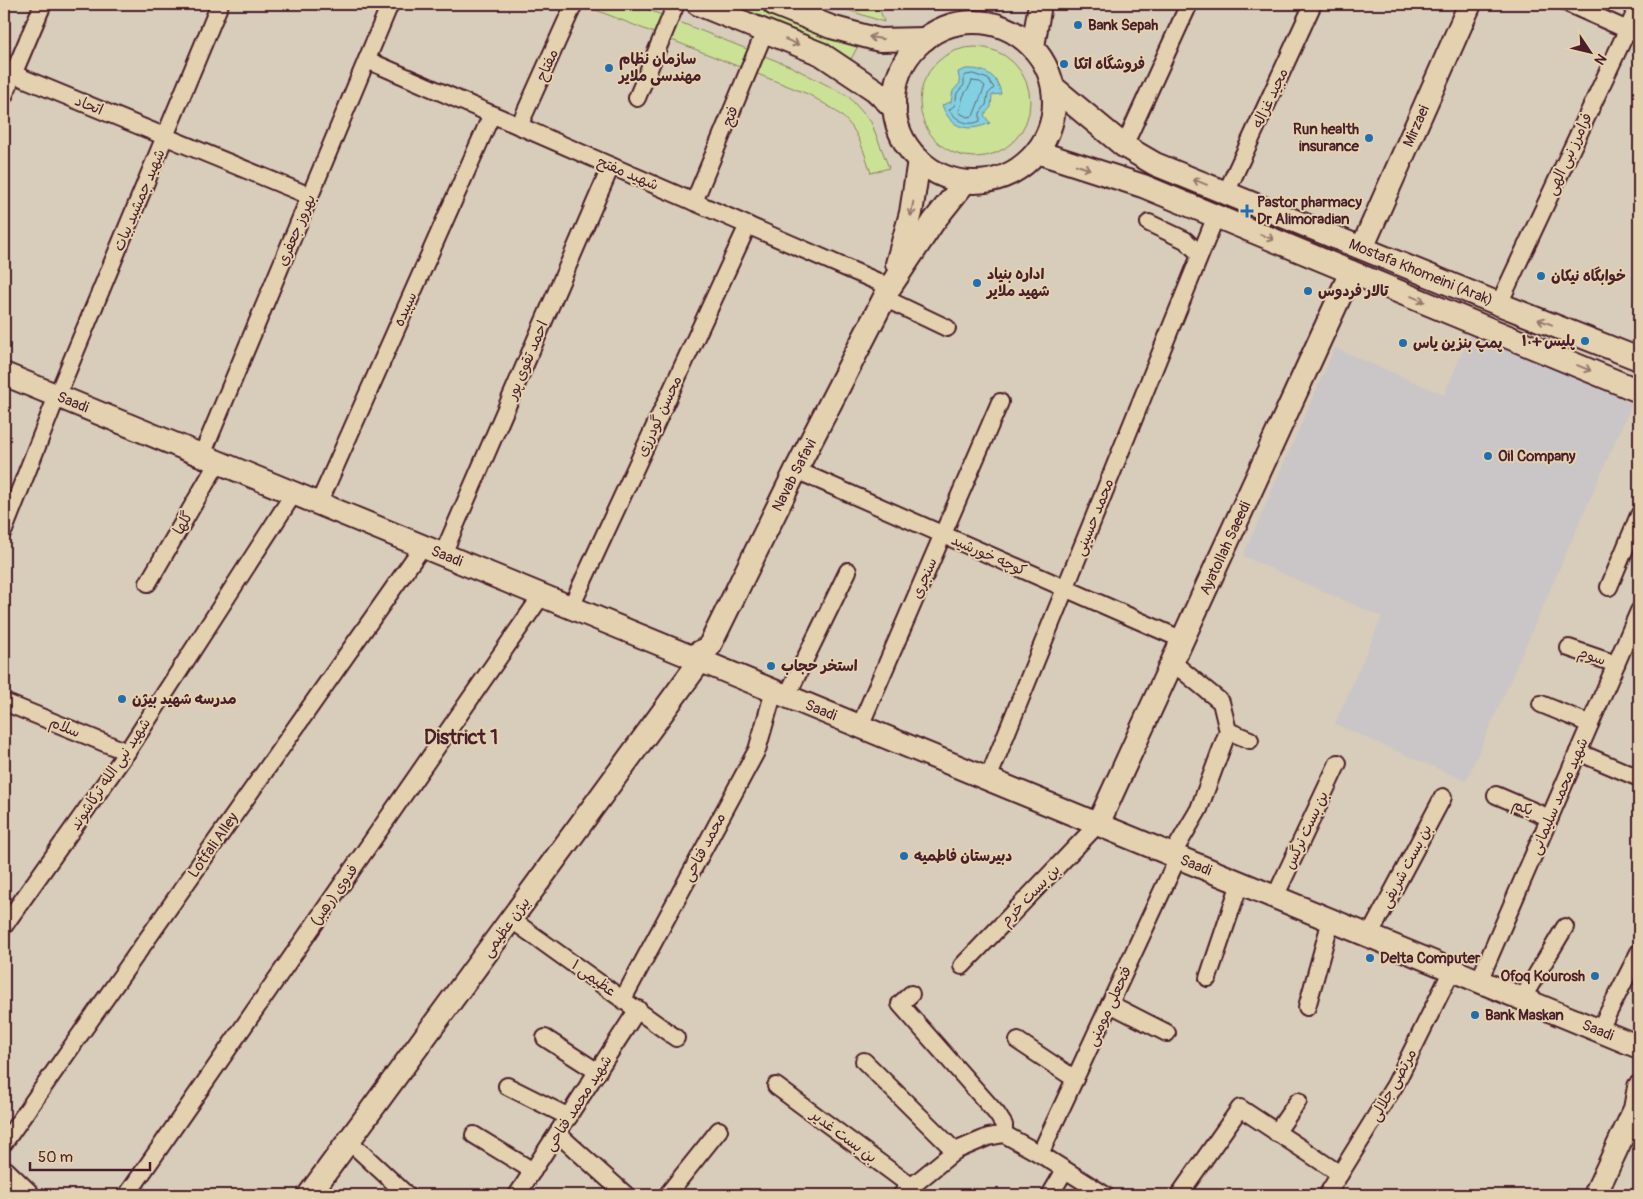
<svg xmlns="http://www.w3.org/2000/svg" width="1643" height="1199" font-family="Pangolin,'Playpen Sans Arabic',sans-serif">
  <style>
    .built { fill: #cac5c7 }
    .green { fill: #cae196; stroke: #8a8060 }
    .water { fill: #82d0e1; stroke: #6c8998 }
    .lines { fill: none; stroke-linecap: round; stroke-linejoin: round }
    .shore { stroke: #606674; stroke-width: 1 }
    .street-casing { stroke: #4a1f2b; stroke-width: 20 }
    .secondary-casing { stroke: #4a1f2b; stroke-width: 26 }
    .street { stroke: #e4d1af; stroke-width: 16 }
    .secondary { stroke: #e4d1af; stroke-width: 22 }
    .oneway { stroke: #97786d }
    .poi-dot { fill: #1f6fb2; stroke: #e4d1af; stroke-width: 2 }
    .labels { text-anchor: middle; stroke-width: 4; stroke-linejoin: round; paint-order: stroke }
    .poi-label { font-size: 15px; font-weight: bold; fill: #4a1f2b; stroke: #e4d1af; text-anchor: start }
    .street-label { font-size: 15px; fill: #4a1f2b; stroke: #e4d1af }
    .district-label { font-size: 20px; font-weight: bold; fill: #4a1f2b; stroke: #e4d1af }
  </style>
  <rect width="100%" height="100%" fill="#d8ccba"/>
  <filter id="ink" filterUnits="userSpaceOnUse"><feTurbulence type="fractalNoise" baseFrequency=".02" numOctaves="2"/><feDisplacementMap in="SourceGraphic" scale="10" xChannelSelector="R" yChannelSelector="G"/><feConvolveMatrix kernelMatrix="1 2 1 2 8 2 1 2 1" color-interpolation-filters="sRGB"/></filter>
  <g filter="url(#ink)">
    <polygon class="built" points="1471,333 1632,403 1466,781 1335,724 1382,617 1243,556 1335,348 1444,395"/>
    <g class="green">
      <path d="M581,4H634L792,67L848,96L871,122L889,168L871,173C866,158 861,140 852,127C841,112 823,103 808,94Z"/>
      <polygon points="717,4 757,4 859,44 851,59 791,35"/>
      <polygon points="830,4 878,4 884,22"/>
      <circle cx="975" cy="102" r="55"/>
    </g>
    <path class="water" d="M966,69C984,68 998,75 1001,94L992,95L991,107L984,115L990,123C969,132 951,130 942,105L951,102L953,91L960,83L958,72Z"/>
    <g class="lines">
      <g class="shore">
        <path d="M973,74L988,79L994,88L988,94L986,105L980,113V121C968,127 956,120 949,110L955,105L957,93L964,85V76Z"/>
        <path d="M972,81L980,82L985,86L973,116L967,117L960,113L959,111C962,106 961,102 963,97C965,91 970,88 972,81Z"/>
      </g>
      <defs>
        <g id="street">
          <polyline points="1569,4 1639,35"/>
          <polyline points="809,18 816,4"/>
          <polyline points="367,60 890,287"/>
          <polyline points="13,74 310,196"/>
          <polyline points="4,96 43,4"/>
          <polyline points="637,98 676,4"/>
          <polyline points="519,126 574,4"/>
          <polyline points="1124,146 1189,4"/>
          <polyline points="1226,193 1313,4"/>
          <polyline points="694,202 765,31"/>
          <polyline points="1149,223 1185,240 1200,254"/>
          <polyline points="884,298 947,328"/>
          <polyline points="1499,304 1639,5"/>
          <polyline points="202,455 390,4"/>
          <polyline points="796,470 1183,640"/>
          <polyline points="319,503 492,114"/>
          <polyline points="4,530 57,396 220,4"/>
          <polyline points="443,554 611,166"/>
          <polyline points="148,583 218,462"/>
          <polyline points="1609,587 1639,515"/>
          <polyline points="571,607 748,225"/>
          <polyline points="1569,648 1616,664"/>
          <polyline points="787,696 848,571"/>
          <polyline points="4,702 127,752"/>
          <polyline points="1541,704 1590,724"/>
          <polyline points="860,726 1000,402"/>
          <polyline points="1228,731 1250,740"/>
          <polyline points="1578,752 1639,778"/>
          <polyline points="988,779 1216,216"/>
          <polyline points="1496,795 1550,818"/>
          <polyline points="1172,855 1199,809 1228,731 1221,702 1172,662"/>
          <polyline points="1275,897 1338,763"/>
          <polyline points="512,920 676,1038"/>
          <polyline points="4,926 127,752 294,493"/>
          <polyline points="1369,936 1443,797"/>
          <polyline points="962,966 1098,824"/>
          <polyline points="1208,978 1240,883"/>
          <polyline points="1479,981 1639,611"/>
          <polyline points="911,994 900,1004 997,1114 1004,1125 1004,1134"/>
          <polyline points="623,999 757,750 774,691"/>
          <polyline points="1522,999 1565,927"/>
          <polyline points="1110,1004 1167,1033"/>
          <polyline points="1307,1007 1331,920"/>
          <polyline points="1599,1031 1639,952"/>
          <polyline points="545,1038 598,1072"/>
          <polyline points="1018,1041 1075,1079"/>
          <polyline points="864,1061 955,1151"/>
          <polyline points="507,1086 569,1117"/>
          <polyline points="776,1086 911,1186"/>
          <polyline points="1276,1133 1298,1101"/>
          <polyline points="558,1134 626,1195"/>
          <polyline points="474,1135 533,1171"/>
          <polyline points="349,1141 407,1195"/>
          <polyline points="4,1143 423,546"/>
          <polyline points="1040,1154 1178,857"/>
          <polyline points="127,1195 542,595"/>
          <polyline points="517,1195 638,1009"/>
          <polyline points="667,1195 719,1130"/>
          <polyline points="901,1195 955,1151 988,1137 1004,1134 1040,1154 1105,1195"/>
          <polyline points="1050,1195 1065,1170"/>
          <polyline points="1179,1195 1240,1108 1340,1174"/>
          <polyline points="1327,1195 1395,1085 1452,970"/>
        </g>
        <g id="secondary">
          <polyline points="698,4 821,54 875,90 895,109"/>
          <polyline points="774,4 831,27 879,40 925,39"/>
          <circle cx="974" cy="102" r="80"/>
          <polyline points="1033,47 1040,4"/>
          <polyline points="1053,87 1124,146 1155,164 1499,304 1639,359"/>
          <polyline points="1037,152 1143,186 1639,391"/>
          <polyline points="1362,248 1470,4"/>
          <polyline points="897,264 911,213 919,160"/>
          <polyline points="4,374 1639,1047"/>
          <polyline points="1098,824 1351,272"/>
          <polyline points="4,1172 28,1195"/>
          <polyline points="309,1195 695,668 691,657 709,647 796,470 890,287 934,221 965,182"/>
          <polyline points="1595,1195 1635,1109 1639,1087"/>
        </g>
      </defs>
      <use href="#street" class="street-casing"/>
      <use href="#secondary" class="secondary-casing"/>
      <use href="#street" class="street"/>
      <use href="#secondary" class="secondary"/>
    </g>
    <defs><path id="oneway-shaft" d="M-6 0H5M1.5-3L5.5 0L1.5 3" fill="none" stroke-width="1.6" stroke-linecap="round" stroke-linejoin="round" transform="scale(1.25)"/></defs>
    <g class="oneway">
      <use href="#oneway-shaft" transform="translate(876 38) rotate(-171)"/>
      <use href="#oneway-shaft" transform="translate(792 42) rotate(22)"/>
      <use href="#oneway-shaft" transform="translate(1083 167) rotate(18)"/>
      <use href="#oneway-shaft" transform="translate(1200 182) rotate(-158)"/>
      <use href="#oneway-shaft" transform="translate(912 209) rotate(100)"/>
      <use href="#oneway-shaft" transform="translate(1267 237) rotate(23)"/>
      <use href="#oneway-shaft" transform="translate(1418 299) rotate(22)"/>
      <use href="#oneway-shaft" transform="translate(1545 322) rotate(-159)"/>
      <use href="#oneway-shaft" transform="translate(1584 368) rotate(22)"/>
    </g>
  </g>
  <g class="poi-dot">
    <circle cx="1078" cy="25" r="5"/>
    <circle cx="1064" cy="64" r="5"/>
    <circle cx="609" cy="68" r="5"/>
    <circle cx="1369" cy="138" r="5"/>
    <path d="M1244.5 203.5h5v5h5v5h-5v5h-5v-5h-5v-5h5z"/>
    <circle cx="1541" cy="276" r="5"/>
    <circle cx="977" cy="283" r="5"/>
    <circle cx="1308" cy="291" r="5"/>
    <circle cx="1585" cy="341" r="5"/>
    <circle cx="1403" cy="343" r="5"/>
    <circle cx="1488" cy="456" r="5"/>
    <circle cx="771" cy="666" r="5"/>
    <circle cx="122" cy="699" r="5"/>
    <circle cx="904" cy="856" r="5"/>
    <circle cx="1370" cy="958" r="5"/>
    <circle cx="1595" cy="976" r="5"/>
    <circle cx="1475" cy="1015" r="5"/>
  </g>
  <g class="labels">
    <g class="poi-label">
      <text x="1088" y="30">Bank Sepah</text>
      <text x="619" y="64">سازمان نظام<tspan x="619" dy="17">مهندسی ملایر</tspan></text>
      <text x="1074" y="69">فروشگاه اتکا</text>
      <text x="1359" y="134" text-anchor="end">Run health<tspan x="1359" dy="17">insurance</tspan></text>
      <text x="1257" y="207">Pastor pharmacy<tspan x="1257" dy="17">Dr Alimoradian</tspan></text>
      <text x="987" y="279">اداره بنیاد<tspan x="987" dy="17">شهید ملایر</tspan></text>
      <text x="1551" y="281">خوابگاه نیکان</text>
      <text x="1318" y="296">تالار فردوس</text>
      <text x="1575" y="346" text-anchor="end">پلیس +۱۰</text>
      <text x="1413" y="348">پمپ بنزین یاس</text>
      <text x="1498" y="461">Oil Company</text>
      <text x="781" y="671">استخر حجاب</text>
      <text x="132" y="704">مدرسه شهید بیژن</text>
      <text x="914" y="861">دبیرستان فاطمیه</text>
      <text x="1380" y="963">Delta Computer</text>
      <text x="1585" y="981" text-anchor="end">Ofoq Kourosh</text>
      <text x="1485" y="1020">Bank Maskan</text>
    </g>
    <g class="street-label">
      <text transform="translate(547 65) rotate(-66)" y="5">مفتاح</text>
      <text transform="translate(1270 98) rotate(-65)" y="5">مجید غزاله</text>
      <text transform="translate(89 105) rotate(22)" y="5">اتحاد</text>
      <text transform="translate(730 116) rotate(-68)" y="5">فتح</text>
      <text transform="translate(1416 126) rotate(-66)" y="5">Mirzaei</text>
      <text transform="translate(1569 154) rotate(-65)" y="5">فرامرز نبی الهی</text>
      <text transform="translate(628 173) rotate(23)" y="5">شهید مفتح</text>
      <text transform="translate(139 200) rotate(-67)" y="5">شهید جمشید بیات</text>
      <text transform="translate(296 230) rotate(-67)" y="5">بهروز جعفری</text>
      <text transform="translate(1421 272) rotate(22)" y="5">Mostafa Khomeini (Arak)</text>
      <text transform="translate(405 309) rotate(-66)" y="5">سپیده</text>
      <text transform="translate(527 360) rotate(-67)" y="5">احمد تقوی پور</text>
      <text transform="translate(73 402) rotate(22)" y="5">Saadi</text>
      <text transform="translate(659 416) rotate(-65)" y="5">محسن گودرزی</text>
      <text transform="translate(794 475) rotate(-63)" y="5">Navab Safavi</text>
      <text transform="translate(1094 517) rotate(-68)" y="5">محمد حسینی</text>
      <text transform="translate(183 523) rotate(-60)" y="5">گلها</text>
      <text transform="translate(1225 548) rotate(-65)" y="5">Ayatollah Saeedi</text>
      <text transform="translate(989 555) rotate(24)" y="5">کوچه خورشید</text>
      <text transform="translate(447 556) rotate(22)" y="5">Saadi</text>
      <text transform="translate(924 578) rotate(-67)" y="5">سنجری</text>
      <text transform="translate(1592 656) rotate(19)" y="5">سوم</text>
      <text transform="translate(821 710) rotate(22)" y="5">Saadi</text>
      <text transform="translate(65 727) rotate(22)" y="5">سلام</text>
      <text transform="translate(110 774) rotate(-56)" y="5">شهید نبی الله ترکاشوند</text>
      <text transform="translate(1559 796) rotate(-67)" y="5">شهید محمد سلیمانی</text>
      <text transform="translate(1523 807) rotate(23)" y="5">یکم</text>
      <text transform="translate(1306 830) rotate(-65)" y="5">بن بست نرگس</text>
      <text transform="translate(213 845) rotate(-55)" y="5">Lotfali Alley</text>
      <text transform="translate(704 847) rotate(-62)" y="5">محمد فتاحی</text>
      <text transform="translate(1196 865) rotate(22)" y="5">Saadi</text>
      <text transform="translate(1406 866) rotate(-62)" y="5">بن بست شریفی</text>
      <text transform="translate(334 895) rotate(-55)" y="5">فدوی (رهبر)</text>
      <text transform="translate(1030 895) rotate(-46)" y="5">بن بست خرم</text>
      <text transform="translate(506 927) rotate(-54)" y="5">بیژن عظیمی</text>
      <text transform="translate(594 978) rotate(36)" y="5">عظیمی ۱</text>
      <text transform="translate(1109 1006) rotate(-65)" y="5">فتحعلی مومنی</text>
      <text transform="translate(1598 1030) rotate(22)" y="5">Saadi</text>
      <text transform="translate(1393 1085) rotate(-61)" y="5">مرتضی جلالی</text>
      <text transform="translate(578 1103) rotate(-57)" y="5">شهید محمد فتاحی</text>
      <text transform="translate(844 1136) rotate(37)" y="5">بن بست غدیر</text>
    </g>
    <g class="district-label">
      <text x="461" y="744">District 1</text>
    </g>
  </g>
  <rect width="1643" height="1199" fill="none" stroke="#e4d1af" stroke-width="20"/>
  <rect x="10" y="10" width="1623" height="1179" fill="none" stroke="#4a1f2b" stroke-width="2" filter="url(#ink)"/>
  <g transform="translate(1590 52) rotate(125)" stroke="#e4d1af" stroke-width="4" paint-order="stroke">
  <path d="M0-4L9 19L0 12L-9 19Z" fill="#4a1f2b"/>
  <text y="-8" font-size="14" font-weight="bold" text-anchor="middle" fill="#4a1f2b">N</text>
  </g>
  <path d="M30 1162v8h120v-8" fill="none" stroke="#4a1f2b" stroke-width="2.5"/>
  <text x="38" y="1162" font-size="15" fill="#4a1f2b" stroke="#e4d1af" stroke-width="4" paint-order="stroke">50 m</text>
</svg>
